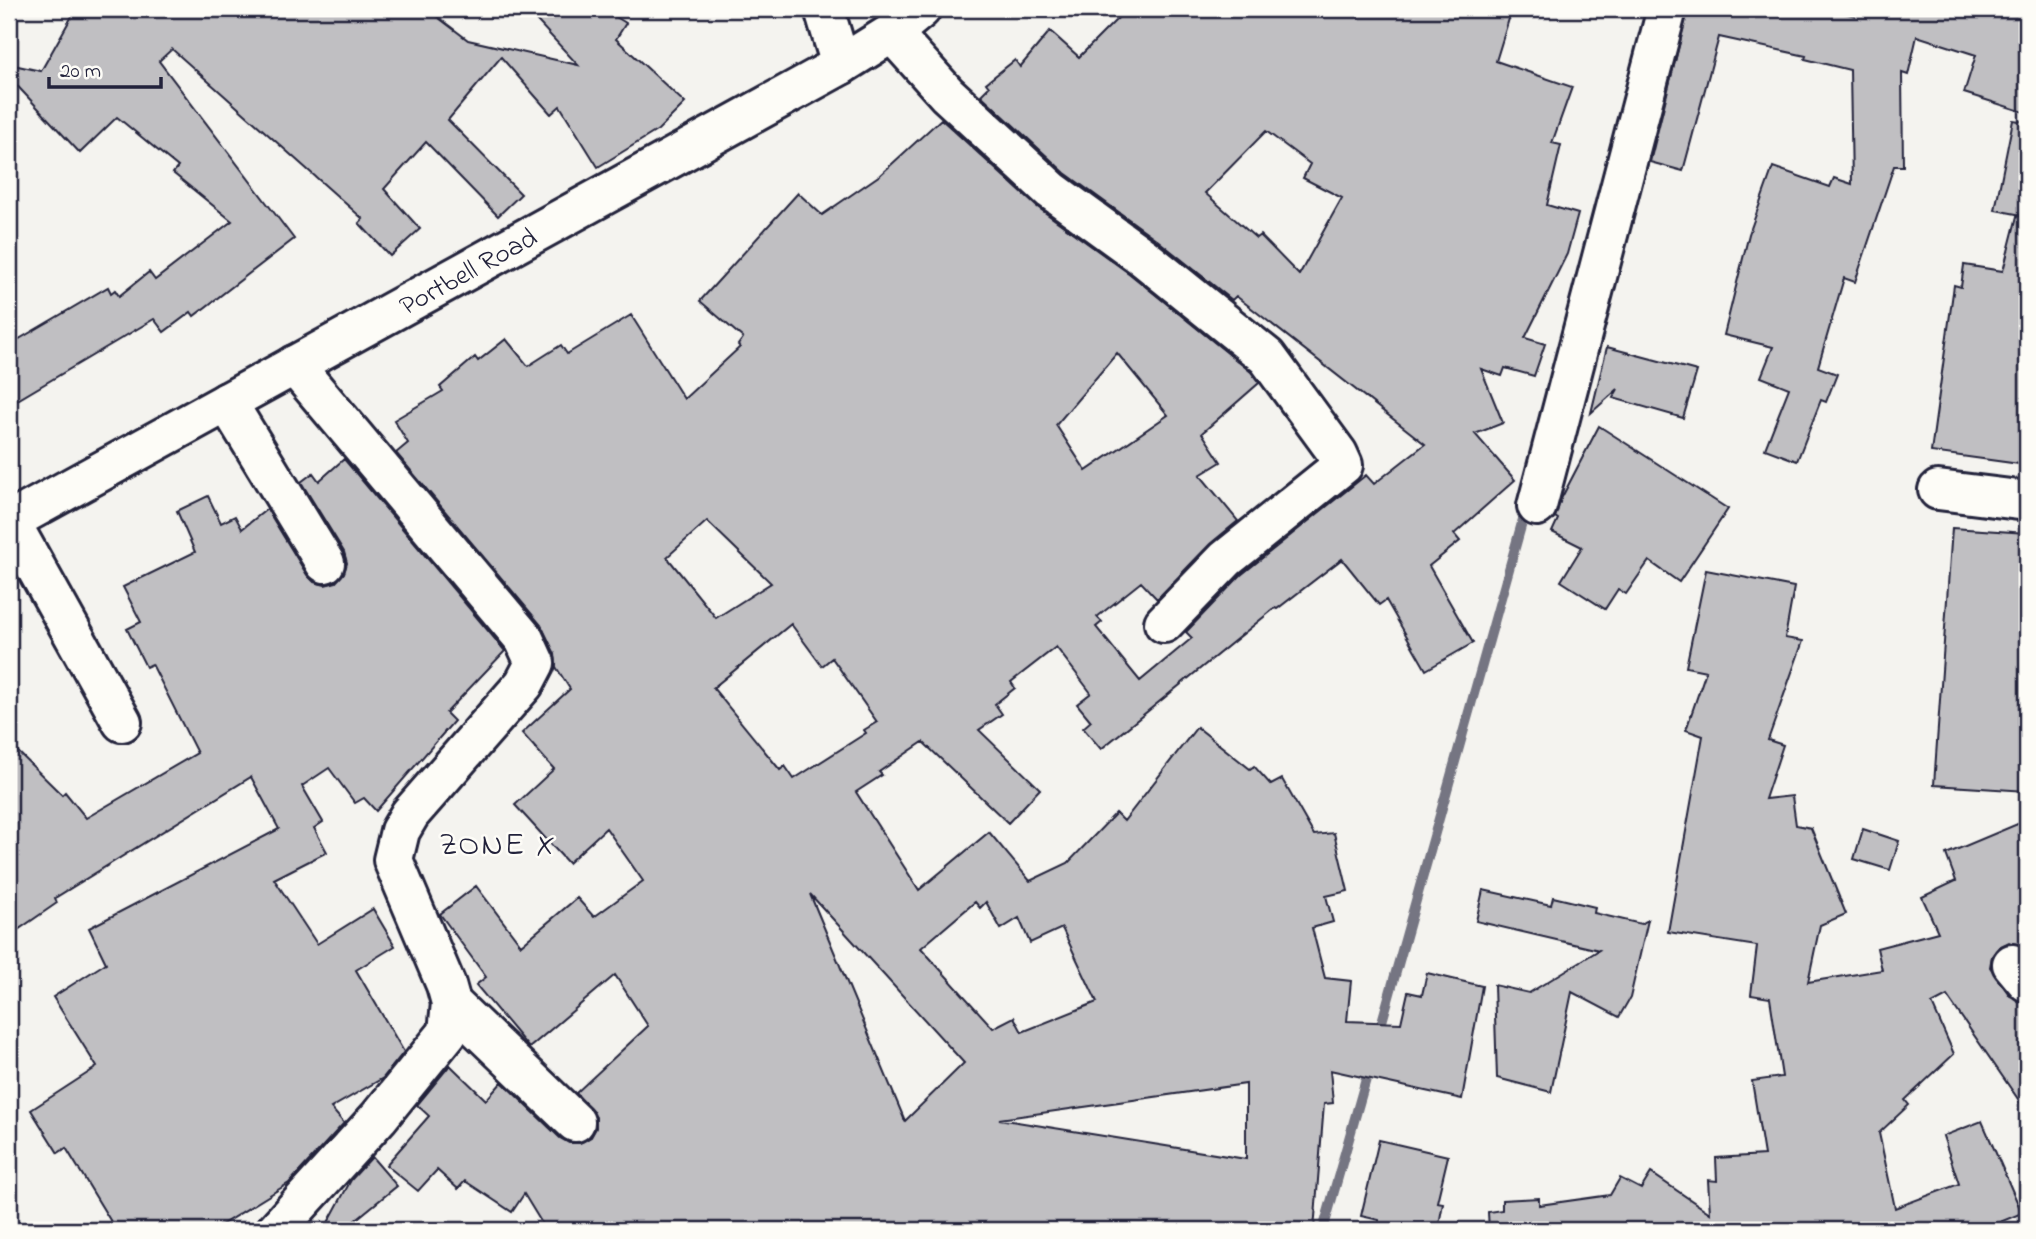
<svg xmlns="http://www.w3.org/2000/svg" width="2036" height="1239" font-family="'Indie Flower',sans-serif">
  <style>
    .lines { fill: none; stroke-linecap: round; stroke-linejoin: round }
    .stream { stroke: #757582; stroke-width: 10 }
    .building { fill: #c0bfc2; stroke: #22223b; stroke-width: 2; fill-rule: evenodd }
    .minor-casing { stroke: #22223b; stroke-width: 44 }
    .major-casing { stroke: #22223b; stroke-width: 44 }
    .minor { stroke: #fdfcf7; stroke-width: 38 }
    .major { stroke: #fdfcf7; stroke-width: 38 }
    .labels { text-anchor: middle; stroke-width: 5; stroke-linejoin: round; paint-order: stroke }
    .street-label { font-size: 28px; fill: #22223b; stroke: #fdfcf7 }
    .quarter-label { font-size: 32px; letter-spacing: 2px; fill: #22223b; stroke: #fdfcf7 }
  </style>
  <rect width="100%" height="100%" fill="#f4f3ef"/>
  <filter id="ink" filterUnits="userSpaceOnUse"><feTurbulence type="fractalNoise" baseFrequency=".0143" numOctaves="2"/><feDisplacementMap in="SourceGraphic" scale="14" xChannelSelector="R" yChannelSelector="G"/><feConvolveMatrix kernelMatrix="1 2 1 2 8 2 1 2 1" color-interpolation-filters="sRGB"/></filter>
  <g filter="url(#ink)">
    <g class="lines">
      <g class="stream">
        <polyline points="1378,1036 1527,505"/>
        <polyline points="1323,1230 1370,1065"/>
      </g>
    </g>
    <g class="building">
      <polygon points="76,9 427,9 468,40 578,65 526,9 603,9 626,23 616,39 685,103 658,130 598,167 560,106 551,114 501,57 448,120 521,194 498,216 426,142 384,189 420,229 390,256 359,223 363,219 172,49 159,61 294,239 194,316 191,312 164,332 154,319 9,405 9,345 108,287 111,293 115,290 119,296 149,272 155,280 232,221 173,173 178,167 117,117 80,153 9,77 9,64 41,71"/>
      <path d="M1127,9H1512L1496,61L1572,87L1552,143L1561,145L1547,205L1578,214L1567,254L1525,338L1545,344L1534,376L1505,368L1502,376L1481,369L1503,423L1475,434L1515,480L1454,534L1460,541L1429,566L1473,643L1426,670L1386,600L1379,605L1342,559L1277,609L1275,608L1101,749L1083,728L1091,721L1077,704L1091,693L1056,647L1011,682L1015,688L995,704L1002,714L979,730L1040,789L1008,823L923,742L879,772L882,775L856,792L919,890L989,832L1030,881L1068,863L1116,813L1124,821L1197,727L1250,769L1254,766L1271,785L1282,779L1314,835L1334,833L1348,891L1326,896L1333,922L1312,928L1325,978L1351,981L1347,1021L1401,1023L1408,992L1422,995L1427,973L1482,986L1462,1099L1330,1070L1333,1103L1324,1104L1314,1230H546L524,1194L512,1212L465,1181L458,1189L437,1170L418,1191L386,1165L429,1116L417,1105L450,1065L486,1100L502,1082L560,1138L569,1143H580L591,1137L596,1128V1117L576,1093L648,1026L615,975L529,1048L476,985L486,977L440,914L476,886L521,945L577,898L594,917L643,881L606,828L568,863L515,805L554,769L522,733L570,689L556,667L555,654L541,625L396,453L408,443L394,420L443,391L440,387L475,357L478,361L506,339L528,366L561,345L567,354L631,315L684,399L740,347L738,345L743,338L700,301L798,193L822,215L880,175L941,119L1036,206L1130,274L1251,372L1259,383L1202,433L1221,462L1200,475L1238,521L1210,544L1157,599L1141,582L1097,617L1102,622L1096,627L1140,681L1192,638L1186,632L1241,575L1366,475L1374,484L1425,444L1236,296L1232,300L1156,239L1065,173L981,95L989,87L986,83L1015,60L1020,67L1050,31L1079,57ZM1266,131L1310,164L1303,178L1342,198L1299,275L1260,235L1256,238L1205,193ZM1117,353L1168,415L1086,471L1056,425ZM707,521L771,583L716,618L667,557ZM791,624L822,666L832,658L877,722L864,730L866,733L794,779L785,766L780,770L713,688ZM810,894L964,1063L905,1121ZM975,902L980,908L986,902L1001,929L1019,918L1030,943L1062,928L1097,1002L1022,1032L1014,1017L993,1028L921,948ZM1246,1084V1159L999,1119Z"/>
      <polygon points="1688,9 1829,9 1855,16 1854,9 2027,9 2027,113 1964,93 1976,55 1917,36 1908,75 1902,73 1903,166 1894,166 1855,282 1844,278 1818,367 1837,374 1826,402 1821,400 1797,461 1765,449 1789,388 1761,377 1773,347 1724,335 1749,234 1773,167 1830,187 1834,178 1852,184 1850,70 1805,59 1806,56 1719,37 1683,171 1650,162"/>
      <polygon points="2013,120 2027,122 2027,216 1995,210"/>
      <polygon points="2017,216 2027,217 2027,465 1931,452 1954,285 1961,287 1964,265 2003,271"/>
      <polygon points="1607,347 1697,371 1683,418 1613,398 1618,389 1591,413"/>
      <polygon points="1599,426 1728,509 1679,582 1649,561 1626,594 1618,589 1605,609 1561,581 1582,547 1552,532 1558,519 1555,517 1561,499"/>
      <polygon points="344,459 505,651 446,713 454,721 376,811 364,798 355,803 329,768 302,786 323,822 314,828 327,852 274,879 317,944 373,909 395,946 356,970 404,1052 383,1078 331,1108 344,1123 289,1183 213,1230 116,1230 66,1148 58,1153 31,1110 97,1067 53,997 106,963 89,928 279,829 251,777 55,898 57,903 9,936 9,743 62,795 65,792 86,818 197,753 152,664 146,667 127,629 141,622 123,587 195,552 177,511 208,496 221,523 235,516 242,529 267,509 307,575 314,582 325,585 336,582 344,573 347,563 344,552 301,482 313,473 319,481"/>
      <polygon points="1952,528 2027,533 2027,791 1934,785"/>
      <polygon points="1706,570 1794,587 1785,638 1803,641 1768,740 1783,745 1765,799 1792,796 1796,825 1811,828 1846,914 1820,925 1808,982 1882,970 1877,948 1938,932 1922,897 1956,881 1946,854 2027,820 2027,949 2009,942 1999,947 1992,956 1990,967 2010,996 2027,1003 2027,1112 1947,996 1932,1004 1954,1054 1905,1100 1909,1105 1879,1133 1895,1208 1959,1184 1943,1136 1982,1121 2022,1213 1981,1230 1489,1230 1488,1212 1502,1210 1502,1200 1539,1198 1539,1205 1610,1195 1620,1178 1641,1189 1651,1173 1710,1213 1708,1180 1717,1181 1716,1158 1764,1155 1752,1081 1782,1077 1770,998 1751,995 1757,946 1668,932 1703,736 1686,730 1706,671 1686,667"/>
      <polygon points="1863,829 1899,841 1890,870 1854,859"/>
      <polygon points="1483,890 1551,905 1553,897 1595,907 1594,913 1641,924 1648,920 1630,998 1619,1017 1572,992 1551,1092 1497,1078 1494,985 1529,993 1599,950 1476,921"/>
      <polygon points="1379,1140 1448,1156 1437,1202 1443,1203 1438,1230 1379,1230 1379,1220 1361,1216"/>
      <polygon points="372,1157 397,1186 343,1230 324,1230 351,1180"/>
    </g>
    <g class="lines">
      <defs>
        <g id="minor">
          <polyline points="824,9 841,65"/>
          <polyline points="892,33 947,94 1051,190 1143,257 1267,357 1338,454 1343,465 1226,559 1164,623"/>
          <polyline points="227,402 325,563"/>
          <polyline points="1938,490 2027,501"/>
          <polyline points="1537,506 1667,9"/>
          <polyline points="10,521 122,722"/>
          <polyline points="2012,964 2027,982"/>
          <polyline points="451,1003 575,1122"/>
          <polyline points="276,1230 379,1117 448,1032 451,1003 446,985 393,860 400,831 410,814 524,684 535,663 524,639 294,365"/>
        </g>
        <g id="major">
          <path id="s1" d="M9,522L841,65L892,33L921,9"/>
        </g>
      </defs>
      <use href="#minor" class="minor-casing"/>
      <use href="#major" class="major-casing"/>
      <use href="#minor" class="minor"/>
      <use href="#major" class="major"/>
    </g>
  </g>
  <g class="labels">
    <g class="street-label">
      <text dy="10" stroke="none"><textPath href="#s1" startOffset="523">Portbell Road</textPath></text>
    </g>
    <g class="quarter-label">
      <text x="498" y="854">ZONE X</text>
    </g>
  </g>
  <rect width="2036" height="1239" fill="none" stroke="#fdfcf7" stroke-width="35"/>
  <rect x="18" y="18" width="2001" height="1204" fill="none" stroke="#22223b" stroke-width="2.5" filter="url(#ink)"/>
  <path d="M49 77v10h112v-10" fill="none" stroke="#22223b" stroke-width="3.5"/>
  <text x="60" y="77" font-size="21" fill="#22223b" stroke="#fdfcf7" stroke-width="5" paint-order="stroke">20 m</text>
</svg>
